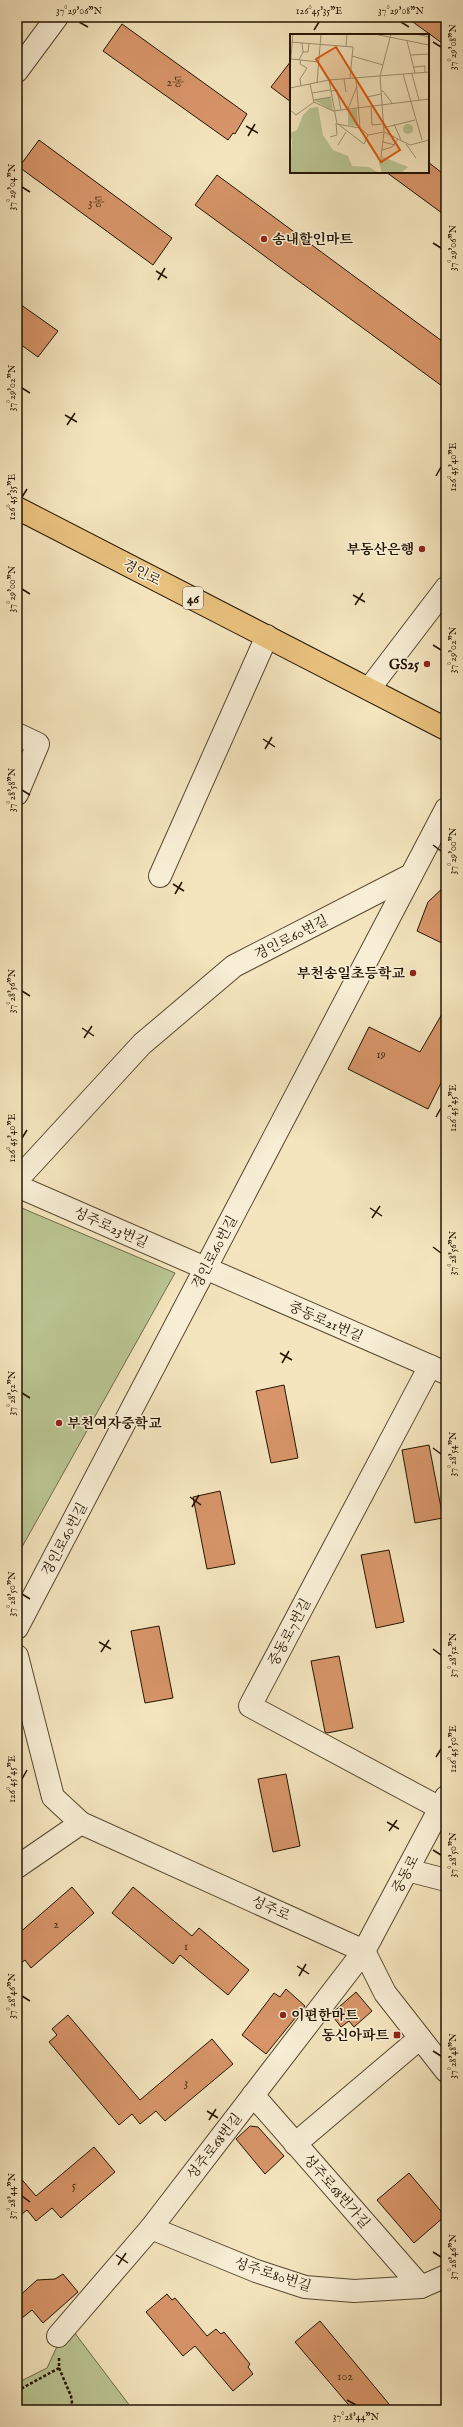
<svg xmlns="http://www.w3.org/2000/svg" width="463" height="2427" font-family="'IM FELL English','Noto Serif KR',serif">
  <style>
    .green { fill: #bac593; stroke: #6e6c4a }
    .building { fill: #d79569; stroke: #231400 }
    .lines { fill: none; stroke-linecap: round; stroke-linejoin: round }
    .minor-casing { stroke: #574830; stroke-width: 24 }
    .major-casing { stroke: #231400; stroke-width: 24 }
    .path { stroke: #231400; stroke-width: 2.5; stroke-dasharray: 3 2; stroke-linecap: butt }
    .minor { stroke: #f8eed5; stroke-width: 22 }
    .major { stroke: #eac27f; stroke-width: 22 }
    .ticks { fill: none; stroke: #231400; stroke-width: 1.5 }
    .poi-dot { fill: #8f2418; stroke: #f8eed5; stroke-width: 1.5 }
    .labels { text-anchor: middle; stroke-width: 3; stroke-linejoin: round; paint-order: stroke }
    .number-label { font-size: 12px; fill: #50341a }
    .shield { fill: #f8eed5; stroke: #635540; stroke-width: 1 }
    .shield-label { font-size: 13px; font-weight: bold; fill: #231400 }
    .poi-label { font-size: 14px; font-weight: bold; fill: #231400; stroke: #f8eed5; text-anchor: end }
    .street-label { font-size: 14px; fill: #231400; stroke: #f8eed5 }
    .inset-road { fill: none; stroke: #a09172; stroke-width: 1 }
    .view { fill: #de560b; fill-opacity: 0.15; stroke: #de560b; stroke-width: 2 }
    .inset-edge { fill: none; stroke: #231400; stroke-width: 2 }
    .neatline { fill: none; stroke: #231400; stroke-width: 1.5 }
    .ticks-label { font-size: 10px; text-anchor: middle; fill: #231400 }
  </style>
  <rect width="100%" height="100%" fill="#f4e5be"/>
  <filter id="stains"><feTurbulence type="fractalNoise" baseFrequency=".005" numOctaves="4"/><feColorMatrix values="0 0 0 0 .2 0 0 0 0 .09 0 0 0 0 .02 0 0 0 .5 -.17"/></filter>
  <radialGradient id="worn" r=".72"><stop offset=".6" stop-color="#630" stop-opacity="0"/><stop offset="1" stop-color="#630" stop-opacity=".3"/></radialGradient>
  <g class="green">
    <polygon points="17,1206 175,1273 17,1556"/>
    <polygon points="67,2325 71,2328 133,2410 17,2410 17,2383 47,2368"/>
  </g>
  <g class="building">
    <polygon points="406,17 446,17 446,46"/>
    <polygon points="122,24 247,114 235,134 233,133 228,140 103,51"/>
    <polygon points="291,61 291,102 271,87"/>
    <polygon points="39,140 172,238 153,265 19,167"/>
    <polygon points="428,162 446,176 446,216 386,172 428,172"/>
    <polygon points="217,175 446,344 446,389 195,205"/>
    <polygon points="17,302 58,331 38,357 17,342"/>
    <polygon points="446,885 446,945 417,931 428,902"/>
    <polygon points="446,1007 446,1083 442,1081 428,1109 348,1069 369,1027 420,1052"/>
    <polygon points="284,1385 298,1458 271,1463 256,1391"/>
    <polygon points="429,1445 443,1518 415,1523 402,1450"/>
    <polygon points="220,1491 235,1564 207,1569 193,1497"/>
    <polygon points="389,1550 404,1622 376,1628 361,1555"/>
    <polygon points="159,1626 173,1698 145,1703 131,1631"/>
    <polygon points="339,1656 353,1728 327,1733 325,1732 311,1661"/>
    <polygon points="286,1774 300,1846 273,1852 258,1779"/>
    <polygon points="72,1887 94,1913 31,1968 25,1960 17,1966 17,1935"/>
    <polygon points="133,1887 192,1936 199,1928 249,1970 228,1995 180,1955 173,1964 112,1913"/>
    <polygon points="286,1989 305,2006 266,2054 242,2035 274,1993 280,1997"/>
    <polygon points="356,1992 372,2011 354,2027 349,2021 341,2027 331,2014"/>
    <polygon points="68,2015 140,2100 212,2039 233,2064 165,2121 156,2111 140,2124 132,2114 119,2125 49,2042 57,2035 52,2029"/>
    <polygon points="250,2126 258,2127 284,2156 265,2174 236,2139"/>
    <polygon points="94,2147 115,2172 61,2218 52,2208 36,2221 27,2210 17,2218 17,2174 36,2196"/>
    <polygon points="409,2173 445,2216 414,2243 377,2200"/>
    <polygon points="63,2274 78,2292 43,2323 32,2310 17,2322 17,2298 37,2280 55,2279"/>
    <polygon points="167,2294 172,2300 175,2298 207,2336 216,2329 221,2334 224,2332 250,2364 248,2367 253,2374 233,2391 195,2346 183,2356 146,2312"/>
    <polygon points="320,2321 394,2410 353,2410 295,2342"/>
  </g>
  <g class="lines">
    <defs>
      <g id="minor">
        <polyline points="17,71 57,17"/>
        <polyline points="369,689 446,588"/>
        <polyline points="17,734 38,744 17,794"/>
        <polyline points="160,876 267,636"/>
        <polyline points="17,1180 142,1044 234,966 411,875"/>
        <polyline points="17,1186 446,1373"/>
        <polyline points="430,1366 250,1706 440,1808"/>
        <polyline points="17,1628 446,809"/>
        <polyline points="17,1656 53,1797 81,1823 364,1951 385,1993 446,2071"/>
        <polyline points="17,1867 81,1823"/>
        <polyline points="407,1870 446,1880"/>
        <polyline points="253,2095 421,2287"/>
        <polyline points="295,2144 420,2038"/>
        <polyline points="151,2228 256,2271 305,2287 354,2291 421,2287 446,2276"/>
        <polyline points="58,2336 151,2228 364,1951 446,1797"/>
      </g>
      <polyline id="major" points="17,508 446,729"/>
    </defs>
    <use href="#minor" class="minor-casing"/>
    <use href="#major" class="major-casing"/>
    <g class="path">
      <polyline points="59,2368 71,2396 73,2410"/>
      <polyline points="17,2391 59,2368 59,2356"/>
    </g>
    <use href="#minor" class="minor"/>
    <use href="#major" class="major"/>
  </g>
  <path class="ticks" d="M79,22L88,27M401,22L409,27M314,30L319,22M433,42L441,47M246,126L258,133M248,136L255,124M22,187L30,192M433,243L441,248M156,271L167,278M158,280L165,268M22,388L30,393M65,415L77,422M67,425L75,413M436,476L441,467M22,497L27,489M22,589L30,594M353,595L365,602M355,605L363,593M433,645L441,650M263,739L275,747M265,749L272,737M22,790L30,795M433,845L441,851M173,884L184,891M175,894L182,882M22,991L30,996M82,1028L94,1036M84,1038L92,1026M436,1117L441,1108M22,1138L27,1130M370,1208L382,1216M372,1218L380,1206M433,1247L441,1253M280,1353L292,1360M282,1363L289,1351M22,1393L30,1398M433,1448L441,1454M190,1497L201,1505M192,1507L199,1495M22,1594L30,1599M99,1642L111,1649M433,1649L441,1655M101,1652L109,1640M436,1757L441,1749M22,1779L27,1770M387,1822L399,1829M389,1831L397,1820M433,1850L441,1855M297,1966L309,1974M299,1976L306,1964M22,1996L30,2001M433,2051L441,2056M207,2111L218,2118M209,2120L216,2109M22,2196L30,2202M433,2252L441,2257M116,2255L128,2263M118,2265L126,2253M347,2400L356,2405"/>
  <g class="poi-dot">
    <circle cx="264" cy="239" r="4"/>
    <circle cx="422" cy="549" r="4"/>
    <circle cx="427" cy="664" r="4"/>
    <circle cx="413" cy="973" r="4"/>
    <circle cx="59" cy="1423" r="4"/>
    <circle cx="283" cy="2015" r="4"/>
    <rect x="393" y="2031" width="8" height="8" rx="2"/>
  </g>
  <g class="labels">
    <g class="number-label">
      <text x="175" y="86">2동</text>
      <text x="96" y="206">3동</text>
      <text x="381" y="1058">19</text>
      <text x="56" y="1928">2</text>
      <text x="186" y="1950">1</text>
      <text x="186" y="2086">3</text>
      <text x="74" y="2189">5</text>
      <text x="345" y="2380">102</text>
    </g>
    <rect class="shield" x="183" y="587" width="20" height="22" rx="3"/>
    <g class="shield-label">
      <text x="193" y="603">46</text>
    </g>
    <g class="poi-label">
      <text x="272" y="244" text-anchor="start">송내할인마트</text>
      <text x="414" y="554">부동산은행</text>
      <text x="419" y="669">GS25</text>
      <text x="405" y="978">부천송일초등학교</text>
      <text x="67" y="1428" text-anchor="start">부천여자중학교</text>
      <text x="291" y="2020" text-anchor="start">이편한마트</text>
      <text x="389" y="2040">동신아파트</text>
    </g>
    <g class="street-label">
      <text transform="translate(142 572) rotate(27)" y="5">경인로</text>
      <text transform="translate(291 937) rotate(-27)" y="5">경인로60번길</text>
      <text transform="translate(111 1227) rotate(24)" y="5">성주로23번길</text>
      <text transform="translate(214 1252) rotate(-62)" y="5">경인로60번길</text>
      <text transform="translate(326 1321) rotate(24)" y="5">중동로21번길</text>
      <text transform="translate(64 1539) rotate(-62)" y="5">경인로60번길</text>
      <text transform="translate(289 1632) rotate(-62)" y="5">중동로7번길</text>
      <text transform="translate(405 1874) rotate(-62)" y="5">중동로</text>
      <text transform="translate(271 1908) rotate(24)" y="5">성주로</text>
      <text transform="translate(214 2146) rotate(-52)" y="5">성주로68번길</text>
      <text transform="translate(337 2191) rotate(49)" y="5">성주로68번가길</text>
      <text transform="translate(273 2274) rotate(18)" y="5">성주로80번길</text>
    </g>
  </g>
  <g transform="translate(290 34)">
    <rect width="139" height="139" fill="#f4e5be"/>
    <path d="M41,63L43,77L24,66ZM28,73L33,101L43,116L58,122L62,132L79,133L89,139H0L2,107L0,99L7,96L13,81L20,74ZM67,75L68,92L58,91V76ZM113 95a5 5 0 1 1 10 0a5 5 0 1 1-10 0ZM91,122L118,133L111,139H92L89,129Z" fill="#bac593"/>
    <path class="inset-road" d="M84,0L139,11M126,0L139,3M117,7L125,39M0,8L63,13L60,44M56,12L57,0M13,18H18L19,9M121,21L139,20M62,22L93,31M1,25L29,28M9,26L13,18L12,9M11,26L10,30L17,34L10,45L11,52M124,33L135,32V38M0,34L3,0M113,40L132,106M122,40L129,66M66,44L70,94M54,45L56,58M39,46L47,90L70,94L78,101L94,98L120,111L139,106M27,49L31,0M20,50L24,68M0,54L39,46L139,38M40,57L47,56L51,76M91,57H93L102,69M22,59L40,56M77,63L91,60M24,66L41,63M24,68L43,77M81,72L82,91L93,90M58,75L67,52M0,76L6,81L24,68M43,77L139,65M48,90L74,110L78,101M104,90L111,106M93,94L125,86M40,103L47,101L46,89M93,108L105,111M116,110L126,124M48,111L56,98M92,116L102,113L108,105M91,123L94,98L90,42L101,0"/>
    <path class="view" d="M46,13L110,116L91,128L26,25Z"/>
    <rect width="139" height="139" class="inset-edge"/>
  </g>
  <rect width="463" height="2427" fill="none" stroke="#f4e5be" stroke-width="44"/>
  <rect x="22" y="22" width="419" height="2383" class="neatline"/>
  <g class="ticks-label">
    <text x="79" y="14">37°29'06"N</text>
    <text x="319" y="14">126°45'35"E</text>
    <text x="401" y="14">37°29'08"N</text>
    <text transform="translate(452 47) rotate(-90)" y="4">37°29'08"N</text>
    <text transform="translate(11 187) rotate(-90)" y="4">37°29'04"N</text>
    <text transform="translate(452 248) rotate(-90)" y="4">37°29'06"N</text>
    <text transform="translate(11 388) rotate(-90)" y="4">37°29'02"N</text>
    <text transform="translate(452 467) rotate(-90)" y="4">126°45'40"E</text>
    <text transform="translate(11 497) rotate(-90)" y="4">126°45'35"E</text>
    <text transform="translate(11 589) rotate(-90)" y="4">37°29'00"N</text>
    <text transform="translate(452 650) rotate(-90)" y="4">37°29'02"N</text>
    <text transform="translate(11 790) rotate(-90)" y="4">37°28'58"N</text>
    <text transform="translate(452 851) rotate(-90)" y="4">37°29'00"N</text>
    <text transform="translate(11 991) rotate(-90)" y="4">37°28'56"N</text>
    <text transform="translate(452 1108) rotate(-90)" y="4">126°45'45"E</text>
    <text transform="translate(11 1138) rotate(-90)" y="4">126°45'40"E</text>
    <text transform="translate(452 1253) rotate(-90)" y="4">37°28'56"N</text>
    <text transform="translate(11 1393) rotate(-90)" y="4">37°28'52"N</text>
    <text transform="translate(452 1454) rotate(-90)" y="4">37°28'54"N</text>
    <text transform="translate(11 1594) rotate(-90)" y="4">37°28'50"N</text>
    <text transform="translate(452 1655) rotate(-90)" y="4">37°28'52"N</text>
    <text transform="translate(452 1749) rotate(-90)" y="4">126°45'50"E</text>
    <text transform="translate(11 1779) rotate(-90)" y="4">126°45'45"E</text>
    <text transform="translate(452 1855) rotate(-90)" y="4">37°28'50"N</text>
    <text transform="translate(11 1996) rotate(-90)" y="4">37°28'46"N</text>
    <text transform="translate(452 2056) rotate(-90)" y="4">37°28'48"N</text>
    <text transform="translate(11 2196) rotate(-90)" y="4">37°28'44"N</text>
    <text transform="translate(452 2257) rotate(-90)" y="4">37°28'46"N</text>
    <text x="356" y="2420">37°28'44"N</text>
  </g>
  <rect width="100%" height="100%" filter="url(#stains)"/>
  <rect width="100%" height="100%" fill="url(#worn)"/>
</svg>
